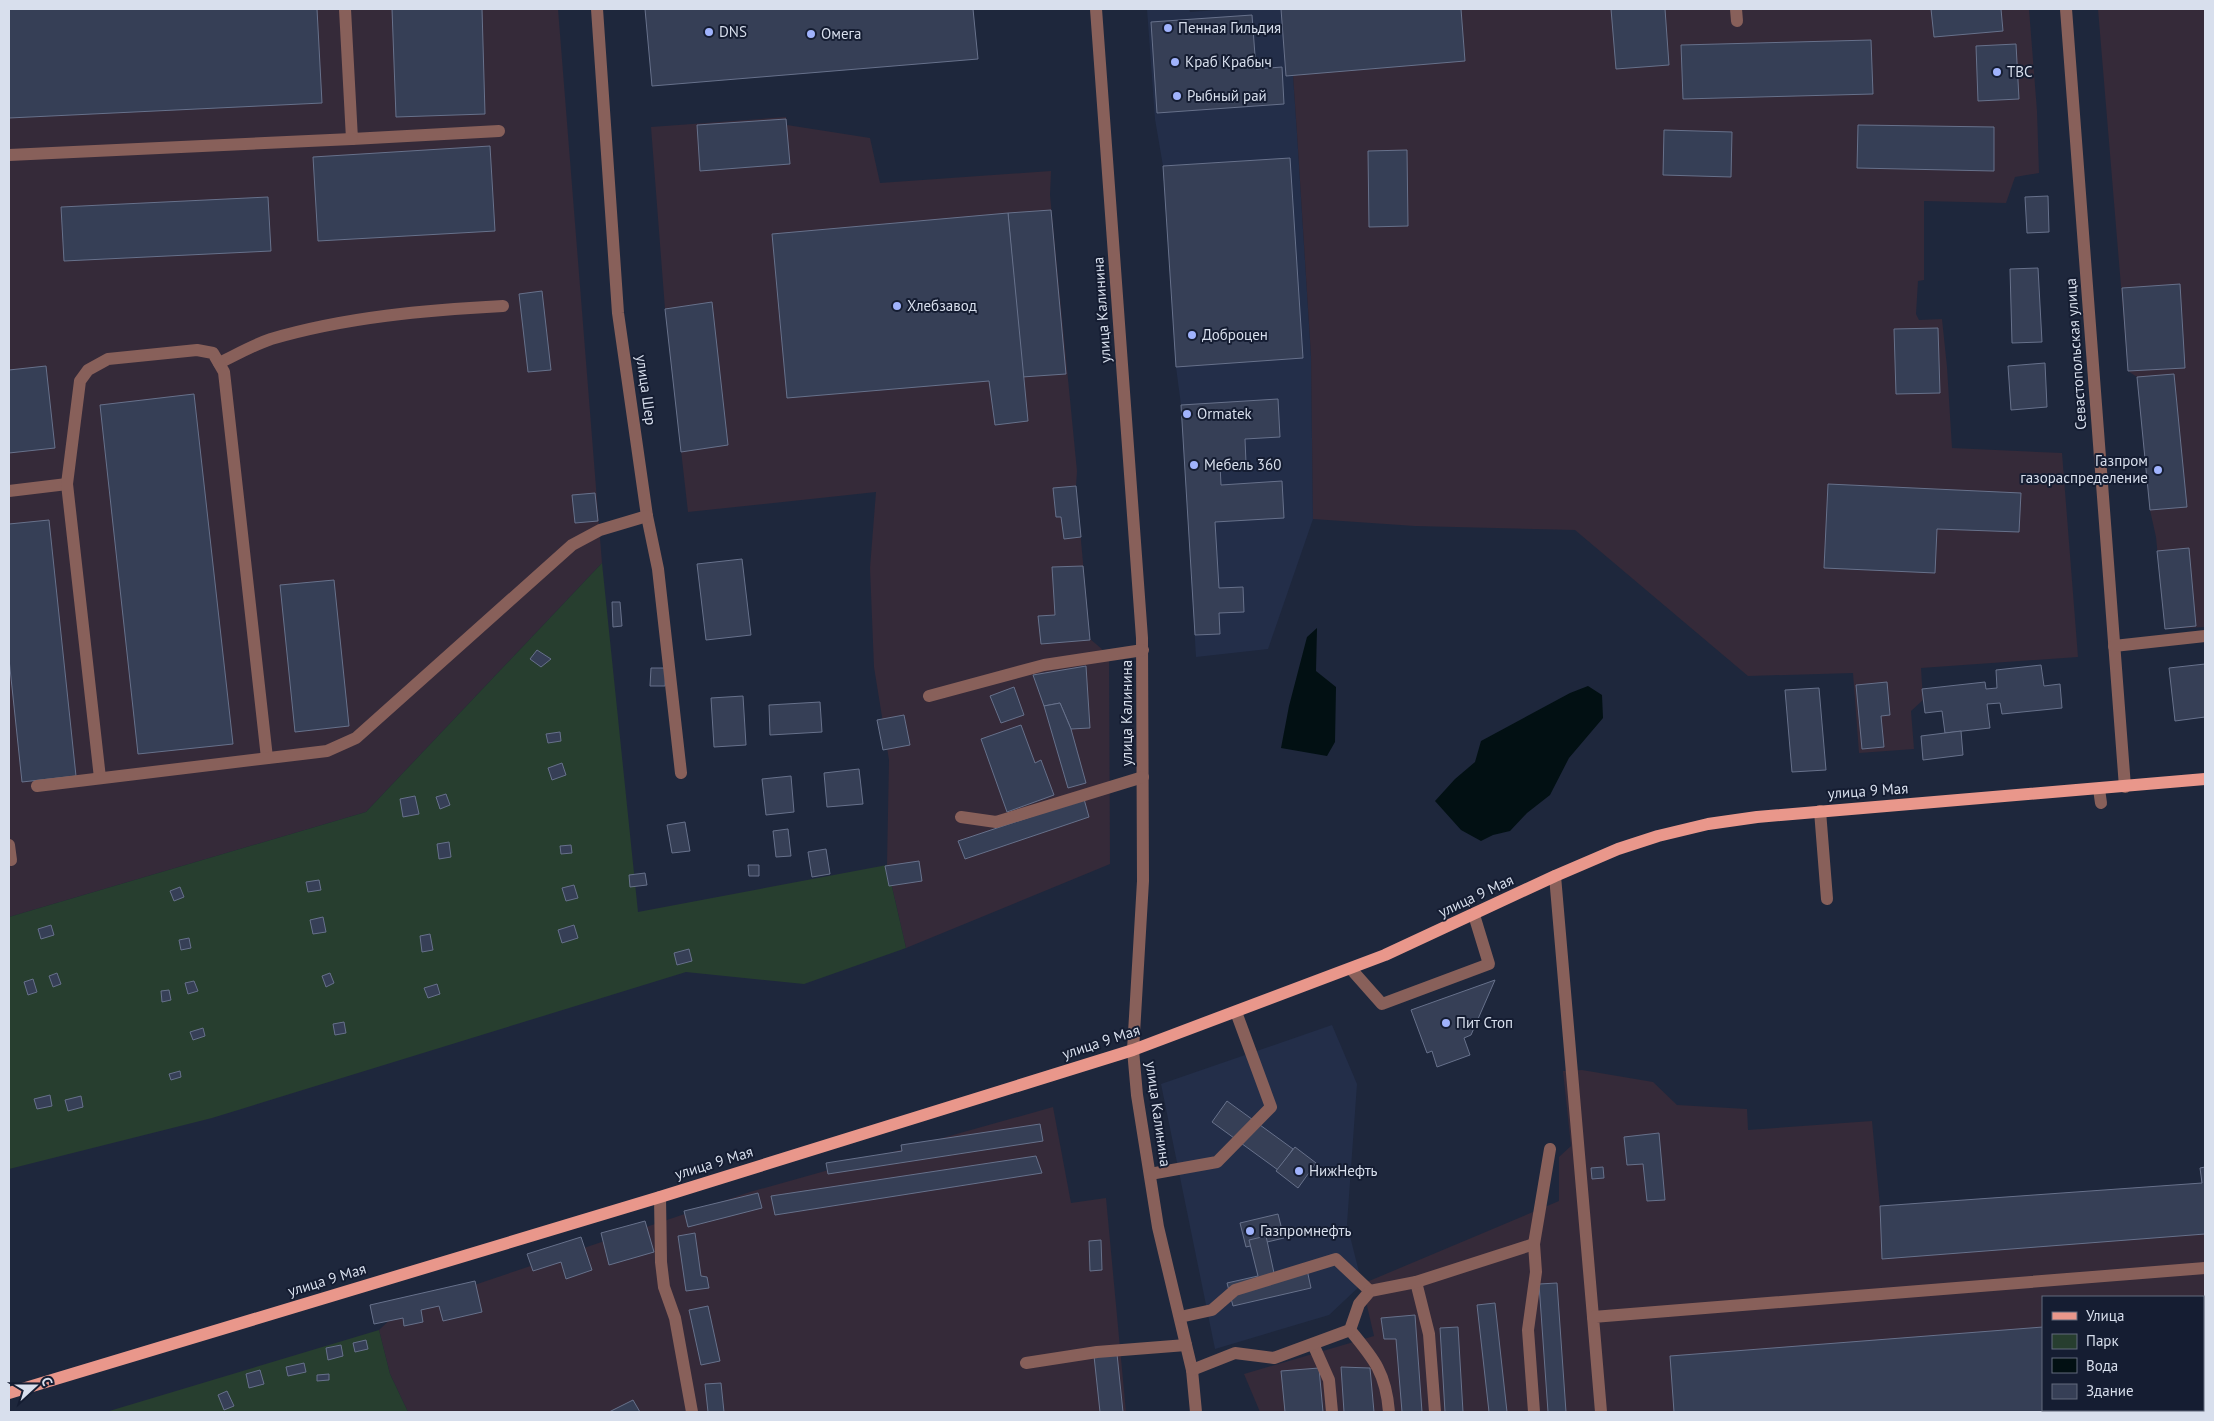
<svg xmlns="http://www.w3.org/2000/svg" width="2214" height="1421" font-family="'PT Sans',sans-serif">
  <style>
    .built { fill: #232e49 }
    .industrial { fill: #352a39; fill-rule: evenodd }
    .green { fill: #273e2f }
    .water { fill: #021013 }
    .building { fill: #363f56; stroke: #67718b }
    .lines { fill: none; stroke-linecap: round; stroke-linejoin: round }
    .minor { stroke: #88605a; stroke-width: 12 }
    .major { stroke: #e9978b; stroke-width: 12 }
    .poi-dot { fill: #a0b3fd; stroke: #151d32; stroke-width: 2 }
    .labels { text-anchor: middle; stroke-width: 4; stroke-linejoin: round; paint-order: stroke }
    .poi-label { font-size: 15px; fill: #d8dfed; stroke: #151d32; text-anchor: start }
    .street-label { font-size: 15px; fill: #d8dfed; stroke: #151d32 }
  </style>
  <rect width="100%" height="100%" fill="#1e273c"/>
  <g class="built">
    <polygon points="1147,9 1189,9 1190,12 1228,9 1281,9 1286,75 1293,75 1297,133 1311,356 1313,519 1268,649 1196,657 1181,405 1176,367 1163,166 1155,119"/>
    <polygon points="1332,1025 1357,1084 1347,1224 1362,1284 1329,1315 1215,1349 1161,1084"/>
  </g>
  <g class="industrial">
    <polygon points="9,9 558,9 602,563 366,812 9,917"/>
    <polygon points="1281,9 2029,9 2037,111 2039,173 2015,177 2006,203 1924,201 1924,280 1918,281 1916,314 1919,320 1942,319 1947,367 1952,448 2062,453 2078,657 1921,668 1923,700 1911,711 1914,749 1859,753 1853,673 1748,676 1575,530 1415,526 1313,519 1311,356 1297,133 1293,75 1286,76"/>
    <polygon points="2098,9 2205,9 2205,627 2165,629 2156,537 2150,510 2137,377 2128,371"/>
    <polygon points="786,117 787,125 870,138 880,183 1051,171 1050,195 1077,471 1076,486 1090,639 1109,655 1110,864 906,948 887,865 889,760 874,667 870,568 876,492 688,512 665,309 651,127"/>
    <path d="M1582,1070L1653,1082L1677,1105L1747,1109L1748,1130L1872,1121L1880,1206L2202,1183L2200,1168L2205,1167V1412H1260L1244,1374L1374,1336L1362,1284L1559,1201V1157L1571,1146L1563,1071ZM2043,1297H2203V1410H2043Z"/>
    <polygon points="1053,1107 1071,1203 1106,1198 1126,1412 408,1412 390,1374 379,1330 400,1310 750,1192"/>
  </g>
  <g class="green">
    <polygon points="602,563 638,912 887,865 906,948 804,984 686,972 212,1118 9,1169 9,917 366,812"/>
    <polygon points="379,1330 390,1374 408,1412 106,1412"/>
  </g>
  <g class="water">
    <polygon points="1317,628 1316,671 1336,687 1335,742 1327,756 1281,748 1289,706 1307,637"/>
    <polygon points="1588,686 1602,695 1603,718 1569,758 1550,795 1527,813 1510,831 1493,835 1481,841 1461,830 1435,801 1455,779 1475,762 1481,741 1570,693"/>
  </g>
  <g class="building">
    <polygon points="9,9 317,9 322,103 9,118"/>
    <polygon points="392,9 482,9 485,114 396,117"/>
    <polygon points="645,9 973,9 978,59 652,86"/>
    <polygon points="1281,9 1461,9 1465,61 1286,76"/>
    <polygon points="1611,9 1665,9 1669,65 1616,69"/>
    <polygon points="1931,9 2001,9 2003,31 1934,37"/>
    <polygon points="1252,15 1256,69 1282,67 1284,104 1157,113 1151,22"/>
    <polygon points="1871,40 1873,94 1683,99 1681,45"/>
    <polygon points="2016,44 2019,99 1978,101 1976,46"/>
    <polygon points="786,119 790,164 700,171 697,125"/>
    <polygon points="1858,125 1994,127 1994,171 1857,168"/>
    <polygon points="1664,130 1732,132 1731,177 1663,175"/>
    <polygon points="490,146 495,231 318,241 313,157"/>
    <polygon points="1407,150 1408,226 1369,227 1368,151"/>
    <polygon points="1290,158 1303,358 1176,367 1163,166"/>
    <polygon points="2048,196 2049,232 2027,233 2025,197"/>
    <polygon points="268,197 271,251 64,261 61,207"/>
    <polygon points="1051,210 1066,374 1022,377 1008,213"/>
    <polygon points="1008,213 1028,421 995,425 989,381 787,398 772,234"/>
    <polygon points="2038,268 2042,342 2012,343 2010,269"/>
    <polygon points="2180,284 2185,368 2128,371 2122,288"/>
    <polygon points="542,291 551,370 528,372 519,294"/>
    <polygon points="712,302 728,445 681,452 665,309"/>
    <polygon points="1938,328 1940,393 1896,394 1894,329"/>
    <polygon points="2045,363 2047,407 2011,410 2008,366"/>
    <polygon points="46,366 55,448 9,453 9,370"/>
    <polygon points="2174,374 2187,507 2150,510 2137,377"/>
    <polygon points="194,394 233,744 138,754 100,405"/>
    <polygon points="1278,399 1280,437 1245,439 1246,463 1220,465 1221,485 1282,481 1284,518 1215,522 1219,588 1243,587 1244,612 1219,613 1220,634 1195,635 1181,405"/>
    <polygon points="1828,484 2021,493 2019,532 1937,529 1935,573 1824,568"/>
    <polygon points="1076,486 1081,537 1064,539 1061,517 1056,517 1053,488"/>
    <polygon points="595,493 598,521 575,523 572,495"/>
    <polygon points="49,520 76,776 22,782 9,659 9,524"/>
    <polygon points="2189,548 2196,626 2165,629 2157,551"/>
    <polygon points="742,559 751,635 706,640 697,564"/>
    <polygon points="1083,566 1090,640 1041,644 1038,616 1055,615 1052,567"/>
    <polygon points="334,580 349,726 295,732 280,585"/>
    <polygon points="612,602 620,602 622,626 613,627"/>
    <polygon points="537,650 551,659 541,667 530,659"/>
    <polygon points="2205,664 2205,717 2175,721 2169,668"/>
    <polygon points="2041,665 2044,686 2060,684 2062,708 2002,714 2000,703 1987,704 1990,728 1945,733 1942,711 1925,713 1922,689 1985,682 1986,689 1997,688 1996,670"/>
    <polygon points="1086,666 1090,728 1071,729 1060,703 1044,706 1033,675"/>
    <polygon points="651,668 666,668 665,686 650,686"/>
    <polygon points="1887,682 1890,715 1881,716 1884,747 1862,749 1856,685"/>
    <polygon points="1014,687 1024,715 1001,723 990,696"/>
    <polygon points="1819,688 1826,770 1792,772 1785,690"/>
    <polygon points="743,696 746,745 714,747 711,698"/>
    <polygon points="820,702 822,732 770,735 769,705"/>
    <polygon points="1060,703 1071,729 1086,783 1068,788 1044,706"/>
    <polygon points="904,715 910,745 883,750 877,720"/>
    <polygon points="1021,725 1035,763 1041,760 1054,795 1007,812 981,739"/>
    <polygon points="1961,731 1963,755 1923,760 1921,736"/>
    <polygon points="560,732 561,741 548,743 546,734"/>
    <polygon points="562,763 566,775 552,780 548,768"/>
    <polygon points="859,769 863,804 827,807 824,773"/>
    <polygon points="791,776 794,812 766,815 762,779"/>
    <polygon points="446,794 450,805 440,809 436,797"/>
    <polygon points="415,796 419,814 403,817 400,799"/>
    <polygon points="1084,799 1089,817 965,859 958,841"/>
    <polygon points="685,822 690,851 672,853 667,825"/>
    <polygon points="788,829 791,856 776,857 773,831"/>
    <polygon points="449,842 451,857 439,859 437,844"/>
    <polygon points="571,845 572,853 561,854 560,846"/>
    <polygon points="826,849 830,874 812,877 808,852"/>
    <polygon points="919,861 922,881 889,886 885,866"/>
    <polygon points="748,865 759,865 759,876 749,876"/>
    <polygon points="645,873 647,885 630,887 629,875"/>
    <polygon points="319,880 321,890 308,892 306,882"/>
    <polygon points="574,885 578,898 566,901 562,888"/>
    <polygon points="180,887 184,897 174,901 170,891"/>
    <polygon points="323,917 326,932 313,934 310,920"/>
    <polygon points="51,925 54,935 41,939 38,929"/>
    <polygon points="574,925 578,938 562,943 558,930"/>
    <polygon points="430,934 433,950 422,952 420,936"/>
    <polygon points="189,938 191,948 181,950 179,940"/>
    <polygon points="689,949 692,961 677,965 674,953"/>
    <polygon points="57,973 61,984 53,987 49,976"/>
    <polygon points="330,973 334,983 326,987 322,976"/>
    <polygon points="33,979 37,992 28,995 24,982"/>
    <polygon points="1495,980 1471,1035 1464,1038 1470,1055 1437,1067 1432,1051 1427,1053 1411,1010"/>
    <polygon points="194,981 198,991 188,994 185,983"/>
    <polygon points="437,984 440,994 428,998 424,988"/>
    <polygon points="169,990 171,1000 162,1002 161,991"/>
    <polygon points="344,1022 346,1033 335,1035 333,1024"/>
    <polygon points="203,1028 205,1036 193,1040 190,1032"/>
    <polygon points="180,1071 181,1077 171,1080 169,1074"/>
    <polygon points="50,1095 52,1106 37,1109 34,1099"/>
    <polygon points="81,1096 83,1107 68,1111 65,1100"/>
    <polygon points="1227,1101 1293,1149 1278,1170 1212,1122"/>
    <polygon points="1040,1124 1043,1141 828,1174 826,1163 902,1151 901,1145"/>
    <polygon points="1659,1133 1665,1200 1647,1201 1643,1164 1627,1165 1624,1137"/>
    <polygon points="1295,1147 1316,1163 1298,1188 1276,1171"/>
    <polygon points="1036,1156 1042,1173 775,1215 771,1196"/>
    <polygon points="1603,1167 1604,1178 1592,1179 1591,1168"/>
    <polygon points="2205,1167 2205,1234 1882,1259 1880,1206 2202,1183 2200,1168"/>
    <polygon points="758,1193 762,1208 688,1227 684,1211"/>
    <polygon points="1278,1214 1284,1238 1246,1247 1240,1223"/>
    <polygon points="645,1221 654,1252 609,1265 601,1233"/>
    <polygon points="695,1233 701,1276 707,1277 709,1288 686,1291 678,1236"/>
    <polygon points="1266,1236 1274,1273 1306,1265 1311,1288 1233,1306 1227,1283 1258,1276 1249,1240"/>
    <polygon points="581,1237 592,1270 566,1279 561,1262 533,1271 527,1254"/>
    <polygon points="1101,1240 1102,1270 1090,1271 1089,1241"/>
    <polygon points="475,1281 482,1312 443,1321 439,1306 421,1310 423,1322 404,1326 403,1318 374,1324 370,1305"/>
    <polygon points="1557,1283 1566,1412 1548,1412 1539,1284"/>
    <polygon points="1495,1303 1507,1412 1489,1412 1477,1305"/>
    <polygon points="708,1306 720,1361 701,1365 689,1310"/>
    <polygon points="1415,1315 1422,1412 1402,1412 1396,1339 1384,1339 1381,1318"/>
    <polygon points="1458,1327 1463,1412 1445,1412 1440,1328"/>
    <polygon points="2043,1327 2043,1410 2199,1410 2200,1412 1674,1412 1670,1356"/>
    <polygon points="366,1340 368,1349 355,1352 353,1343"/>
    <polygon points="341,1345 343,1356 328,1360 326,1348"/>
    <polygon points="1117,1354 1123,1412 1100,1412 1094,1356"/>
    <polygon points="304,1363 306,1372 288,1376 286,1367"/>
    <polygon points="1341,1367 1370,1368 1374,1412 1344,1412"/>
    <polygon points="1319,1368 1323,1412 1285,1412 1281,1371"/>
    <polygon points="260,1370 264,1384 249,1388 246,1374"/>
    <polygon points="329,1374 329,1380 317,1381 317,1375"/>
    <polygon points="721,1383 724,1412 708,1412 705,1384"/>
    <polygon points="227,1391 234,1406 224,1410 218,1395"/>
    <polygon points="633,1400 640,1412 609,1412"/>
  </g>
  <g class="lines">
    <g class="minor">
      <polyline points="345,9 352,139 499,131"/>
      <polyline points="597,9 618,313 647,516 658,569 681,773"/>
      <polyline points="1096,9 1142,638 1143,881 1133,1050 1137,1095 1158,1227 1192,1370 1196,1412"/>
      <polyline points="1736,9 1737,21"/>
      <polyline points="2066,9 2125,787"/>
      <polyline points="9,155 352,139"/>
      <path d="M219,363C236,355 253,345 271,339C346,317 426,310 503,306"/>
      <polyline points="9,491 67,484"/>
      <polyline points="2114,646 2205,636"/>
      <polyline points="929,696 1044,665 1143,650"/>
      <polyline points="100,778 67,484 80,381 88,370 108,359 197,350 213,353 224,372 267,758"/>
      <polyline points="37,786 327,751 356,738 572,545 600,530 647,516"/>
      <polyline points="2099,789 2101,803"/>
      <polyline points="1820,811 1827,899"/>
      <polyline points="961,817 996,822 1143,777"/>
      <polyline points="9,845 11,860"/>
      <polyline points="1555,876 1593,1317"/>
      <polyline points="1351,969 1382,1004 1489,964 1474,915"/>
      <polyline points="1150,1174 1217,1162 1271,1107 1236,1012"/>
      <polyline points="660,1197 661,1262 664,1287 675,1318 692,1412"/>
      <polyline points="1416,1282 1429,1334 1435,1412"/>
      <polyline points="1180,1317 1212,1310 1235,1290 1336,1259 1370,1291"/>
      <path d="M1350,1330C1374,1359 1386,1373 1389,1412"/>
      <polyline points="1313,1344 1329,1380 1332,1412"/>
      <polyline points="1026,1363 1097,1352 1186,1345"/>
      <polyline points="1192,1370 1235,1353 1274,1358 1350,1330 1359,1304 1370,1291 1416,1282 1534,1244"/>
      <polyline points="1534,1412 1528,1330 1536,1272 1534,1244 1550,1149"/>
      <polyline points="1601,1412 1593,1317 2205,1268"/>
    </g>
    <polyline class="major" points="9,1393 660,1197 1133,1050 1385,955 1555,876 1618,849 1658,836 1708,824 1757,817 2205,779"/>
  </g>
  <g class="poi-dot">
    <circle cx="1168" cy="28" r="5"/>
    <circle cx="709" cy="32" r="5"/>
    <circle cx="811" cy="34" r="5"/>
    <circle cx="1175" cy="62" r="5"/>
    <circle cx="1997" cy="72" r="5"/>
    <circle cx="1177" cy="96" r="5"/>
    <circle cx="897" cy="306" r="5"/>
    <circle cx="1192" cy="335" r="5"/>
    <circle cx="1187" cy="414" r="5"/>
    <circle cx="1194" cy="465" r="5"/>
    <circle cx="2158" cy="470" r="5"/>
    <circle cx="1446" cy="1023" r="5"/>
    <circle cx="1299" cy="1171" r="5"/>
    <circle cx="1250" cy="1231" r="5"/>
  </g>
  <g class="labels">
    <g class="poi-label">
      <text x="1178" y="33">Пенная Гильдия</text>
      <text x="719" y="37">DNS</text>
      <text x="821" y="39">Омега</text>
      <text x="1185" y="67">Краб Крабыч</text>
      <text x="2007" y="77">ТВС</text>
      <text x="1187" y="101">Рыбный рай</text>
      <text x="907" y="311">Хлебзавод</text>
      <text x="1202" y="340">Доброцен</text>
      <text x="1197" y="419">Ormatek</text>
      <text x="2148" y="466" text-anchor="end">Газпром<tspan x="2148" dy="17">газораспределение</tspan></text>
      <text x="1204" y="470">Мебель 360</text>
      <text x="1456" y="1028">Пит Стоп</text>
      <text x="1309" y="1176">НижНефть</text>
      <text x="1260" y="1236">Газпромнефть</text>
    </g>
    <g class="street-label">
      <text transform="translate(1102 310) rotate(-94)" y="5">улица Калинина</text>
      <text transform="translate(2076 354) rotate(-94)" y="5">Севастопольская улица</text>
      <text transform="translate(646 390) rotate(82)" y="5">улица Шер</text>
      <text transform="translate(1127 713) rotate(-90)" y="5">улица Калинина</text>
      <text transform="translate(1868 791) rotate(-4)" y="5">улица 9 Мая</text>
      <text transform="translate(1476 896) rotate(-25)" y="5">улица 9 Мая</text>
      <text transform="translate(1101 1042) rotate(-18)" y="5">улица 9 Мая</text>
      <text transform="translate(1158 1114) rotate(82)" y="5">улица Калинина</text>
      <text transform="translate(714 1163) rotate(-17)" y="5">улица 9 Мая</text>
      <text transform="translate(327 1280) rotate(-17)" y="5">улица 9 Мая</text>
    </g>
  </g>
  <rect width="2214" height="1421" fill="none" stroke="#d8dfed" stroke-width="20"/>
  <rect x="2042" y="1296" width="162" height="115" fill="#151d32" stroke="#636b7d"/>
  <rect x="2052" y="1312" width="25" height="8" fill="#e9978b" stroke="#636b7d"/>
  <text x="2086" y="1321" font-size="15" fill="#d8dfed">Улица</text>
  <rect x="2052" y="1334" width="25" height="15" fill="#273e2f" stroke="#636b7d"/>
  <text x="2086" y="1346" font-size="15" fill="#d8dfed">Парк</text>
  <rect x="2052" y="1358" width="25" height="15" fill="#021013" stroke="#636b7d"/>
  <text x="2086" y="1371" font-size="15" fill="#d8dfed">Вода</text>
  <rect x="2052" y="1384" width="25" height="15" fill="#363f56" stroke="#636b7d"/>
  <text x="2086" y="1396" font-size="15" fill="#d8dfed">Здание</text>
  <g transform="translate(35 1386) rotate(69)" stroke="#151d32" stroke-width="4" paint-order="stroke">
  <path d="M0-4L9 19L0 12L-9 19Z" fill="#d8dfed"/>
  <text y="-8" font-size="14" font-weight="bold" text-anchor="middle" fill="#d8dfed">С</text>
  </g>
</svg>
